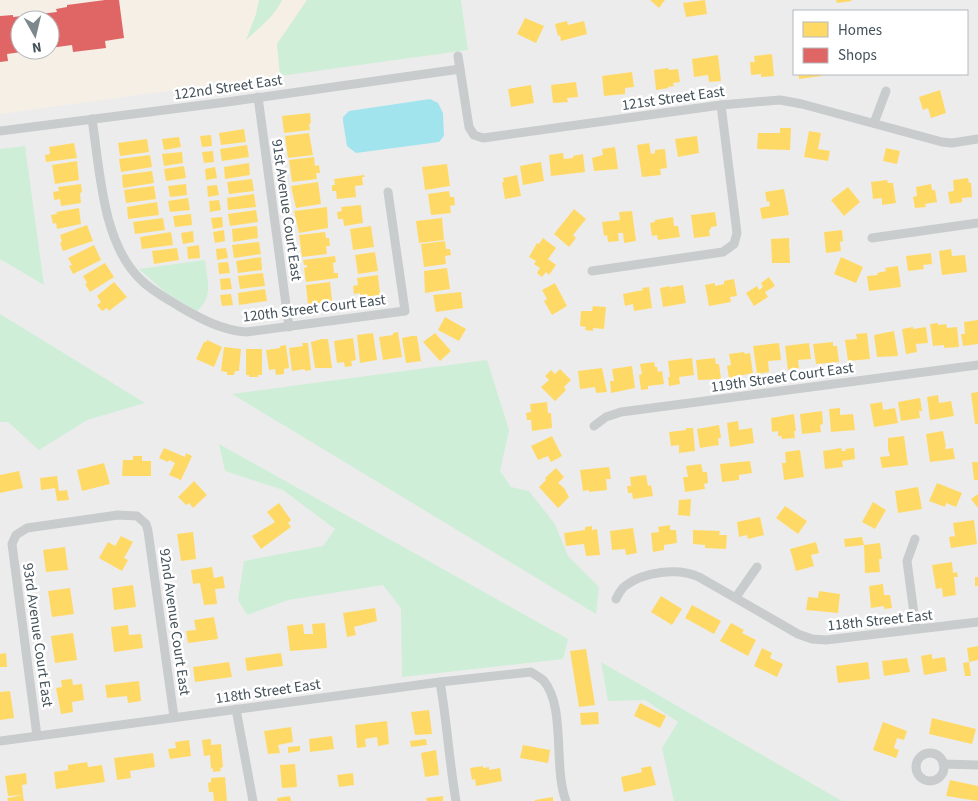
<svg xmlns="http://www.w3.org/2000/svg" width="978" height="801" font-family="'Source Sans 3',sans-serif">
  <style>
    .commercial { fill: #f5efe6; fill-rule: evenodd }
    .green { fill: #ceeed8 }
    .water { fill: #a1e4ee }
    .homes { fill: #ffd966 }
    .shops { fill: #e06666 }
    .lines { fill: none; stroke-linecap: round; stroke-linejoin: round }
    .street { stroke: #c8cccd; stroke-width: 9 }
    .labels { text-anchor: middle; stroke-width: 5; stroke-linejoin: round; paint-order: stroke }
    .street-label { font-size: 15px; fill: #435159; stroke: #fff }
  </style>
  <rect width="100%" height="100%" fill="#edecec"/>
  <path class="commercial" d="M0,0H461L468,50L0,114ZM20,20H50V50H20Z"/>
  <g class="green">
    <path d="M259,0H282C274,17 259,28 246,40L256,14Z"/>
    <polygon points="307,0 461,0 468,50 280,76 277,44"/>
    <polygon points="25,146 44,285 0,259 0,149"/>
    <path d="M205,260C207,280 214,296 197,311L166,293L139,269Z"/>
    <polygon points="0,314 145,403 87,420 39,450 8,422 0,422"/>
    <polygon points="487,360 509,430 500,471 511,487 529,491 555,524 568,556 599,587 596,614 232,394"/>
    <polygon points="219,444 568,639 563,659 402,677 401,608 383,585 288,600 247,615 238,600 244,561 323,546 335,529 283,490 225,471"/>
    <polygon points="601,662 842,801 674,801 662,748 678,722 645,700 608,701"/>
  </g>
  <polygon class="water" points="430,99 438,103 443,113 444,136 439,142 356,153 347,146 343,121 343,117 349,111"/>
  <g class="homes">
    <polygon points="650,0 665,0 659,8"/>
    <polygon points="705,0 707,14 686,17 683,3"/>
    <polygon points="836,0 851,0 852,1 837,3"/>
    <polygon points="525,18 544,26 536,43 517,34"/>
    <polygon points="567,21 568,25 584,21 587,34 561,41 560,35 558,36 555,24"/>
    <polygon points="772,54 774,76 761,77 761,74 751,75 750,62 755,62 754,56"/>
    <polygon points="718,55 721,81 709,82 708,75 694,77 692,59"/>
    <polygon points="668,68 669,70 678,69 680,82 673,83 674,86 668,87 668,88 656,90 654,70"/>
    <polygon points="632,72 634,87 625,88 625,94 604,96 602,76"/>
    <polygon points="798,74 821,74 822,76 799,79"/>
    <polygon points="576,82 578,97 567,98 568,102 553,103 551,85"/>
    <polygon points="531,85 534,103 511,107 508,89"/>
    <polygon points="940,90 946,113 931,118 928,108 923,110 919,97"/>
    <polygon points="310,113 311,123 309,124 310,130 284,133 282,116"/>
    <polygon points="780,128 791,128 790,150 757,149 758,133 780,133"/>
    <polygon points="244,129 246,142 221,145 219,133"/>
    <polygon points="809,131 821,133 818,149 830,151 828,161 804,157"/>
    <polygon points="309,133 313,155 288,158 285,136"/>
    <polygon points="211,135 212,146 202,147 200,136"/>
    <polygon points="697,136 699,153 678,157 675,139"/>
    <polygon points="179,137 181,147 164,150 162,139"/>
    <polygon points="147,139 149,152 120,156 118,143"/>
    <polygon points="74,143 77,158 46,162 45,155 50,154 49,147"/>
    <polygon points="649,143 651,154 655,153 655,150 665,149 667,168 660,169 661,175 642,177 637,145"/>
    <polygon points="247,145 249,157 222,161 220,149"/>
    <polygon points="615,147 618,169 594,171 592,158 603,155 602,149"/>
    <polygon points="886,148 900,151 897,164 883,161"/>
    <polygon points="213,151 214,162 204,163 202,152"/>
    <polygon points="182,152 183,163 164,166 162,154"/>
    <polygon points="563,153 564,159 573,158 573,156 583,154 585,172 551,176 549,155"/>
    <polygon points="150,155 152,167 121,172 119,159"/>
    <polygon points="314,157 315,166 319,165 320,173 316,173 317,179 292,182 289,160"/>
    <polygon points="77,161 79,180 55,184 52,165"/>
    <polygon points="541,162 544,181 523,185 520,166"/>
    <polygon points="249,163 250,175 225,179 224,167"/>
    <polygon points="447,164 450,186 425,190 422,167"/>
    <polygon points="184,166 186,178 166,181 164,169"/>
    <polygon points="215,167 217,178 206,180 205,169"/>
    <polygon points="152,171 154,183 123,188 122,175"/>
    <polygon points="364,175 365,177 362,177 363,185 355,186 356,197 337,199 336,191 332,191 332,185 335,185 334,179"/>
    <polygon points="517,175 521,196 505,199 502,182 504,182 503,178"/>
    <polygon points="968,178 969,183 971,183 972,197 962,198 962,202 950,204 948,192 954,191 953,180"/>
    <polygon points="252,179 254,191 229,194 227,182"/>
    <polygon points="887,180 888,183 893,183 896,203 882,205 882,198 873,199 871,182"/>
    <polygon points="318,182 321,204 296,208 291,186"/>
    <polygon points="81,184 82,192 80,193 81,203 61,206 60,199 54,200 53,192 59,191 58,187"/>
    <polygon points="186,184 187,195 170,197 168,186"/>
    <polygon points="931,184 932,190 935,190 937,202 925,204 926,207 915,208 913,197 917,196 916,187"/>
    <polygon points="217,185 219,195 208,197 207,186"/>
    <polygon points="154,186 156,199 126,203 124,190"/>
    <polygon points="848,187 860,202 844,216 831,200"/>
    <polygon points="784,189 789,215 762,219 760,208 770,206 769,201 767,202 765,192"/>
    <polygon points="449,191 450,197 454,197 455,205 450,206 451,213 431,215 428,194"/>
    <polygon points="254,194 256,207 228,210 227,198"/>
    <polygon points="188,198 190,210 170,212 168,201"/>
    <polygon points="219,200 221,210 210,212 209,201"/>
    <polygon points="157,202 159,215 128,219 127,207"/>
    <polygon points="361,205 363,223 344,226 343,219 338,219 337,212 342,211 341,207"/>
    <polygon points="327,207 328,228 299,233 294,211"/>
    <polygon points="79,208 81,224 57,229 56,223 53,224 51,215 57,214 56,212"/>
    <polygon points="574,209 586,219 573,235 576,238 569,247 554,234"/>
    <polygon points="256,210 258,222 230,226 228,214"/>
    <polygon points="632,211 636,241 624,243 623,233 618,233 619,241 608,242 607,235 604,236 602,222 620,220 619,212"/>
    <polygon points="715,212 717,226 711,227 711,229 709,230 710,236 694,238 691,215"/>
    <polygon points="191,214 192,225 175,227 173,216"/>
    <polygon points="222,217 223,227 213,229 211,218"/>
    <polygon points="673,217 674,226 678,226 680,237 658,240 657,235 652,236 650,223 655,222 655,220"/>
    <polygon points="163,218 165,230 135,234 133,222"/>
    <polygon points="442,218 444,240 419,243 416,221"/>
    <polygon points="87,225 93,241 63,251 60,243 62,242 60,235"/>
    <polygon points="257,226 258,238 233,242 232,229"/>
    <polygon points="371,226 374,247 353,250 350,229"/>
    <polygon points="224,230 225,241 215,243 213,232"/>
    <polygon points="842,230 843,241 840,242 841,251 826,253 824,232"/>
    <polygon points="193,231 194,242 183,244 181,233"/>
    <polygon points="171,232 173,245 142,249 140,237"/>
    <polygon points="325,232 326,238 329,238 330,246 326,246 327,254 302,257 299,235"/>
    <polygon points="543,238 556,248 548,259 556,265 549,275 546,272 542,277 537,273 540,268 534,264 536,261 529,257 537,243 539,244"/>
    <polygon points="789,238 790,263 772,263 771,239"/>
    <polygon points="445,241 446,249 450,249 451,255 445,256 446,264 424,267 421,244"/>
    <polygon points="259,242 261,254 234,258 232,245"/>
    <polygon points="94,245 101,260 73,274 69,266 72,265 68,258"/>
    <polygon points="199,245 200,258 188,259 187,247"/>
    <polygon points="177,248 179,260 154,264 152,251"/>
    <polygon points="226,248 228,258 217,260 216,249"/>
    <polygon points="951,249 952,256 965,255 967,272 942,275 939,251"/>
    <polygon points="375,252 378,271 358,274 355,255"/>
    <polygon points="931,253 932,264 923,265 924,269 908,271 906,256"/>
    <polygon points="335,256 336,262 333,263 334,273 338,273 338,278 306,282 304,268 307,267 307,265 304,265 303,260"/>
    <polygon points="261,257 262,270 238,273 236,261"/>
    <polygon points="841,257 863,267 856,283 834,274"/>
    <polygon points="228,262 230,273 219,274 218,263"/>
    <polygon points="105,263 114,277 90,292 85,284 87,283 83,276"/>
    <polygon points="898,266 901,287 869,291 867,276 878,275 877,273 886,271 885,268"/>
    <polygon points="447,268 450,289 425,293 424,271"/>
    <polygon points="263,273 265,286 240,289 238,276"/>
    <polygon points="378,275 380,295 360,297 360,293 354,294 353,286 358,285 357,278"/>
    <polygon points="769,277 775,286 765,292 768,297 754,306 746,293 757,286 759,290 763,287 761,283"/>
    <polygon points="230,278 232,289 221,290 220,279"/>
    <polygon points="734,279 737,296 730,297 731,302 709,306 705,285 715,283 715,286 724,284 724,281"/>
    <polygon points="114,282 127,297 109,311 107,308 102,311 97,305 101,302 97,296"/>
    <polygon points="330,282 332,301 308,305 306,285"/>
    <polygon points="555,283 567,306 552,315 544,301 547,299 542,290"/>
    <polygon points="683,285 686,303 663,307 660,288 670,286 670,290 671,287"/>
    <polygon points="649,287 652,308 634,311 633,304 625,306 623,294 643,290 642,288"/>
    <polygon points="265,289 267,301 239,305 238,293"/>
    <polygon points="461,292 463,308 436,312 433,295"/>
    <polygon points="231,294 233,305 222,306 220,295"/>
    <polygon points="593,306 606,307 604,329 593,328 593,331 585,330 586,327 580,326 581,311 592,311"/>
    <polygon points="445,317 466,329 459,341 438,330"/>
    <polygon points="978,320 978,344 963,346 961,334 965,334 964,322"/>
    <polygon points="938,323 938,325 946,324 947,328 957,327 959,347 944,348 944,345 933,346 930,324"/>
    <polygon points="913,327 913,329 926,327 928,343 916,344 917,352 906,354 902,329"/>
    <polygon points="894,331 898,356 877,357 874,335"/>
    <polygon points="398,332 402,357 383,360 379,337 393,335 393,333"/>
    <polygon points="373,333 377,360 360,363 357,335"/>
    <polygon points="435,333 451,351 440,361 423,342"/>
    <polygon points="867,333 870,359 848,361 845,340 857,339 856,334"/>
    <polygon points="412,336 417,336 421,361 406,363 402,338"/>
    <polygon points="353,338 356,360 351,361 352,366 345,367 344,362 337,363 334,341"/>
    <polygon points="322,339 328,339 332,368 315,368 311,342"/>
    <polygon points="207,340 222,347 214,367 196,359 204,342 206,342"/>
    <polygon points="833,342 833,346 837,346 839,362 816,364 813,344"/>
    <polygon points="302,343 308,343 311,370 305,371 305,369 292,371 289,348 303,346"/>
    <polygon points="779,343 781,360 768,361 769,372 757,374 753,346"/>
    <polygon points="809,343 811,359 798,360 799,368 788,370 785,346"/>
    <polygon points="286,345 289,368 284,369 284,374 276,375 275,369 269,370 266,350 280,348 280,346"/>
    <polygon points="224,347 241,349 239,371 235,371 234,375 227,375 227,372 221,371"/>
    <polygon points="246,349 262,349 262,375 258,375 258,377 249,377 249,375 246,375"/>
    <polygon points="744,352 745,354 750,353 753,373 729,378 727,366 731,365 729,354"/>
    <polygon points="692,358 694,375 679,377 680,384 669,386 668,377 670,377 668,361"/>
    <polygon points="715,358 716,364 719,364 721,379 698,380 696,360"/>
    <polygon points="654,362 655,367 657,367 658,372 662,371 664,384 648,386 648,389 641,390 639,375 642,374 640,364"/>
    <polygon points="632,366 635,388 611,393 610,381 614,381 612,369"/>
    <polygon points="602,368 607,392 596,393 595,387 580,389 578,371"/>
    <polygon points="560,369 571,380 564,387 566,390 555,401 541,387 549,380 545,376 551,370 555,374"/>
    <polygon points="978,392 978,424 975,424 971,393"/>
    <polygon points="938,395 939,403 951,401 954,416 930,420 927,397"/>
    <polygon points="920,398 922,411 919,411 920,418 901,421 898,402"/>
    <polygon points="547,402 548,413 551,413 552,428 532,431 531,420 527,420 526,413 531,412 530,404"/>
    <polygon points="882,402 883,410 895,408 898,423 874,427 870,404"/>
    <polygon points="840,408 840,415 853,414 855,430 831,432 829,409"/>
    <polygon points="822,411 823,424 820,425 821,432 802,434 800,414"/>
    <polygon points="794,414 796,431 794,431 795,438 782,439 781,436 778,436 778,431 772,432 771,418"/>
    <polygon points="738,421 739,430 752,428 754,443 730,447 727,423"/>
    <polygon points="719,425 721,438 718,438 719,445 700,448 697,429"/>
    <polygon points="686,428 693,428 695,451 679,453 679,445 671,446 669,432 686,430"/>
    <polygon points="943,431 946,447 945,447 945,449 953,448 955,459 930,462 926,434"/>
    <polygon points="552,436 562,456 551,462 548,456 538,460 531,446"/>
    <polygon points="904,436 908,465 882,468 880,457 890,456 888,449 888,438"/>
    <polygon points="164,448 185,457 186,453 192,456 181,480 169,475 175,463 169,460 168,462 159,458"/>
    <polygon points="841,448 842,451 846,451 845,449 854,448 855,459 842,461 843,467 825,469 823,451"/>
    <polygon points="800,450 804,477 784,480 782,463 786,463 785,452"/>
    <polygon points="133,456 142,456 142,461 151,461 151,476 122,476 123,460 133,460"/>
    <polygon points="750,461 752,473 739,475 739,480 722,482 720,464"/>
    <polygon points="972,462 978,462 978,480 974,480"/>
    <polygon points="104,463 110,484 82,491 77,470"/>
    <polygon points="701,464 703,472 707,472 708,483 704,484 705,489 685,492 683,477 688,477 686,466"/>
    <polygon points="609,467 611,479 606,479 607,490 589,492 589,490 583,491 580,470"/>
    <polygon points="556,468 564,477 558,483 564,488 569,497 558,508 539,487 546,480 545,478"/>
    <polygon points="19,471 23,488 0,493 0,475"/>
    <polygon points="646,475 648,486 651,485 653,496 633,499 632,493 628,493 627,486 631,486 630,477"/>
    <polygon points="57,476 59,491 67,490 69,500 57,501 55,488 41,490 40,478"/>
    <polygon points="194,481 207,495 193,508 189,503 186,505 178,497"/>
    <polygon points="937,483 962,493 956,507 946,503 945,507 929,501"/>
    <polygon points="918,487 922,509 898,513 895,491"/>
    <polygon points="978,494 978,508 971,499"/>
    <polygon points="691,499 690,516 678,515 679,500"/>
    <polygon points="873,502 886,510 875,529 862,522"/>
    <polygon points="279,503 291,520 288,523 291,527 261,549 252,536 275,522 267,512"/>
    <polygon points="785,506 807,521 798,534 776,518"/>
    <polygon points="760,517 764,535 748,539 747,535 739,537 737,522"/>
    <polygon points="974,520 977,544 951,548 949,537 955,536 953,523"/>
    <polygon points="670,525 670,530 676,530 677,543 664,545 664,550 653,552 651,533 659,532 658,527"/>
    <polygon points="592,526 592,530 597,529 600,555 586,556 584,544 566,546 564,533 585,530 585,527"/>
    <polygon points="633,528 637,553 626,555 625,549 612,550 610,531"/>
    <polygon points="693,530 720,531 719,535 727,535 726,549 705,548 705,545 693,544"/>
    <polygon points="193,532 196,559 181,561 177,534"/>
    <polygon points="121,536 133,542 124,558 128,560 122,571 99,558 108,542 115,546"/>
    <polygon points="862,537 864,545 845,547 844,539"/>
    <polygon points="816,542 819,553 811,555 814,566 796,571 790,549"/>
    <polygon points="880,543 882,559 879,559 880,572 865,573 864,545"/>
    <polygon points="65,547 68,570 46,572 43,550"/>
    <polygon points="952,562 953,573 957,572 958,577 954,577 956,595 943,597 942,588 936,589 932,565"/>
    <polygon points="212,567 214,578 223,576 225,588 215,589 217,604 204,605 200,583 193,584 191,570"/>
    <rect x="975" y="577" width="3" height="9"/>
    <polygon points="883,584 884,595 890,595 892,608 884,609 884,606 871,608 869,586"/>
    <polygon points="133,585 136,607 114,610 112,588"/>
    <polygon points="70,588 74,614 52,617 48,591"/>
    <polygon points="819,591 840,594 838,613 806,610 808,597 818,598"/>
    <polygon points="661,596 682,609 672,625 651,612"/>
    <polygon points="692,605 721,621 714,634 685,618"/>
    <polygon points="375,608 377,621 354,627 356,635 347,637 343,613"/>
    <polygon points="214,617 218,639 188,643 186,631 196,630 194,620"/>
    <polygon points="325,623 327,648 290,651 287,626 303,624 304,634 313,634 312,624"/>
    <polygon points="731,623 744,630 742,633 756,640 748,656 720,641"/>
    <polygon points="128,625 129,635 141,634 143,648 114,652 111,627"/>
    <polygon points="73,633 77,660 55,663 51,636"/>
    <polygon points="978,646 978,660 969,662 967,648"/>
    <polygon points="762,648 772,653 770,658 783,664 777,677 754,666"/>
    <polygon points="586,649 595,705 579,707 570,651"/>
    <polygon points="6,653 7,667 0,667 0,654"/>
    <polygon points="281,653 283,666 247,671 245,658"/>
    <polygon points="932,654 932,659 945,657 947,671 924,675 921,656"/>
    <polygon points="907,658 910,672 884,676 882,661"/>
    <polygon points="229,662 232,677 195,682 193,667"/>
    <polygon points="868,662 870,679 838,683 836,666"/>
    <polygon points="969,662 971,676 965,676 963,663"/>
    <polygon points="72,679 73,685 82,684 84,700 72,702 73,712 61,714 56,688 62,687 61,680"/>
    <polygon points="139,681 141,701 128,703 127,696 107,698 105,685"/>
    <polygon points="10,691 14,718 0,720 0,692"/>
    <polygon points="640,703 666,716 660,728 634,716"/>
    <polygon points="429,710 432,734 415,735 411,712"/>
    <polygon points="598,712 599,724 581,725 580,713"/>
    <polygon points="932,718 976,729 972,744 929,734"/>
    <polygon points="387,721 389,744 378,746 377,737 365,739 366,747 357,748 355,725"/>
    <polygon points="883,722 907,731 904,740 897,738 894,748 899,750 896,758 873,750"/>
    <polygon points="291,727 293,742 278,745 280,753 268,754 264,731"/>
    <polygon points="332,736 334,749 310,752 309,739"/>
    <polygon points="211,739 211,745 221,744 223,767 220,768 221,771 213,772 213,768 211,769 210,755 204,756 202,740"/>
    <polygon points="426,739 427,745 411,747 410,741"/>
    <polygon points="189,740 191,756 170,759 168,749 176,748 175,742"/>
    <polygon points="523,745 550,750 548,763 520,758"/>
    <polygon points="300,746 300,751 288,753 288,747"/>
    <polygon points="436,750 439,775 425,777 421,753"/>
    <polygon points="153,753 155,767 130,771 131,778 117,780 114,758"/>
    <polygon points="87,762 88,767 102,765 105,782 56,789 54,772 68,770 68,765"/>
    <polygon points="295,764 297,787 282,788 280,765"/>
    <polygon points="483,766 483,768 489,767 489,770 500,768 502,781 476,786 475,779 472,780 470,768"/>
    <polygon points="651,766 656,785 624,792 621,777 642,772 641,768"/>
    <polygon points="26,773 27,784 22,785 23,795 8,796 5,776"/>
    <polygon points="353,773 354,785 339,787 337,775"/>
    <polygon points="225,777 227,801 214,801 213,792 209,792 208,783 211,782 211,778"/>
    <polygon points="950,780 978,786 978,801 946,796"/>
    <polygon points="23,795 24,801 8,801 7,798"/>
    <polygon points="290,796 291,801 277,801 277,798"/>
    <polygon points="443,796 443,801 427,801 426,798"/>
    <polygon points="553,797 553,801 535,801 535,800"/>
  </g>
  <polygon class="shops" points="105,0 119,0 124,38 105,41 106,48 73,52 72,45 50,48 50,20 20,20 20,50 29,51 7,54 8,61 0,62 0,16 13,15 13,17 57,12 56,9 67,7 67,5"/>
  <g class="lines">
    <g class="street">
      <polyline points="458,56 469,127 474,135 483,138 721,105 780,100 802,104 942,142 952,143 978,139"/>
      <polyline points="258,97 289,327"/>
      <path d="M92,119C100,170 102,243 141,280C153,292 168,299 182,308C203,320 222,330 246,332L405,311L388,192"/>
      <polyline points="874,123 886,91"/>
      <polyline points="0,131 227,102 460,69"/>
      <polyline points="872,238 978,223"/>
      <polyline points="592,271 723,252 734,244 737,233 721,105"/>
      <polyline points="594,426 606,417 621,412 978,365"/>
      <polyline points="915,539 907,561 916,629"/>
      <polyline points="736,597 757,567"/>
      <path d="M616,599C618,595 621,589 625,586C643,572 678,567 699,577L798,634L812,639L826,640L978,622"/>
      <path d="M440,682C447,721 449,761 456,801"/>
      <polyline points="236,709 253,801"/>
      <polyline points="37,736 12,544 16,535 27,528 118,515 137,516 146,524 148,531 174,717"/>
      <path d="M0,741L440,682L531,672C535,675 540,677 544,681C566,708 553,767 566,801"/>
      <circle cx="930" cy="767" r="14"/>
      <polyline points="943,764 978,765"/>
    </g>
  </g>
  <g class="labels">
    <g class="street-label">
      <text transform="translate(228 87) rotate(-8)" y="5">122nd Street East</text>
      <text transform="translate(673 98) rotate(-8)" y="5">121st Street East</text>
      <text transform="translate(287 210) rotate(82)" y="5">91st Avenue Court East</text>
      <text transform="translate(314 308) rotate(-7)" y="5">120th Street Court East</text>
      <text transform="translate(782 377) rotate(-8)" y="5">119th Street Court East</text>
      <text transform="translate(880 620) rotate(-6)" y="5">118th Street East</text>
      <text transform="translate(175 622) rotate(82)" y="5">92nd Avenue Court East</text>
      <text transform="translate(38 635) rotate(82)" y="5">93rd Avenue Court East</text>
      <text transform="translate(268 691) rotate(-8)" y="5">118th Street East</text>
    </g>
  </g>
  <rect x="793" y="10" width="175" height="65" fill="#ffffff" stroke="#b4b9bd"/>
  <rect x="803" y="22" width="25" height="15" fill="#ffd966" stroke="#b4b9bd"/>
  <text x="838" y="35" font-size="15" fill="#435159">Homes</text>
  <rect x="803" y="48" width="25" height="15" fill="#e06666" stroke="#b4b9bd"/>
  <text x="838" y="60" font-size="15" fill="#435159">Shops</text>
  <g transform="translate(35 35) rotate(172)"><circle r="24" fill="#ffffff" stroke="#b4b9bd"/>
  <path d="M0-4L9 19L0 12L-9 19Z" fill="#7e878c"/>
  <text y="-8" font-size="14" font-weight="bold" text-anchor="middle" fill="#435159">N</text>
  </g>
</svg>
